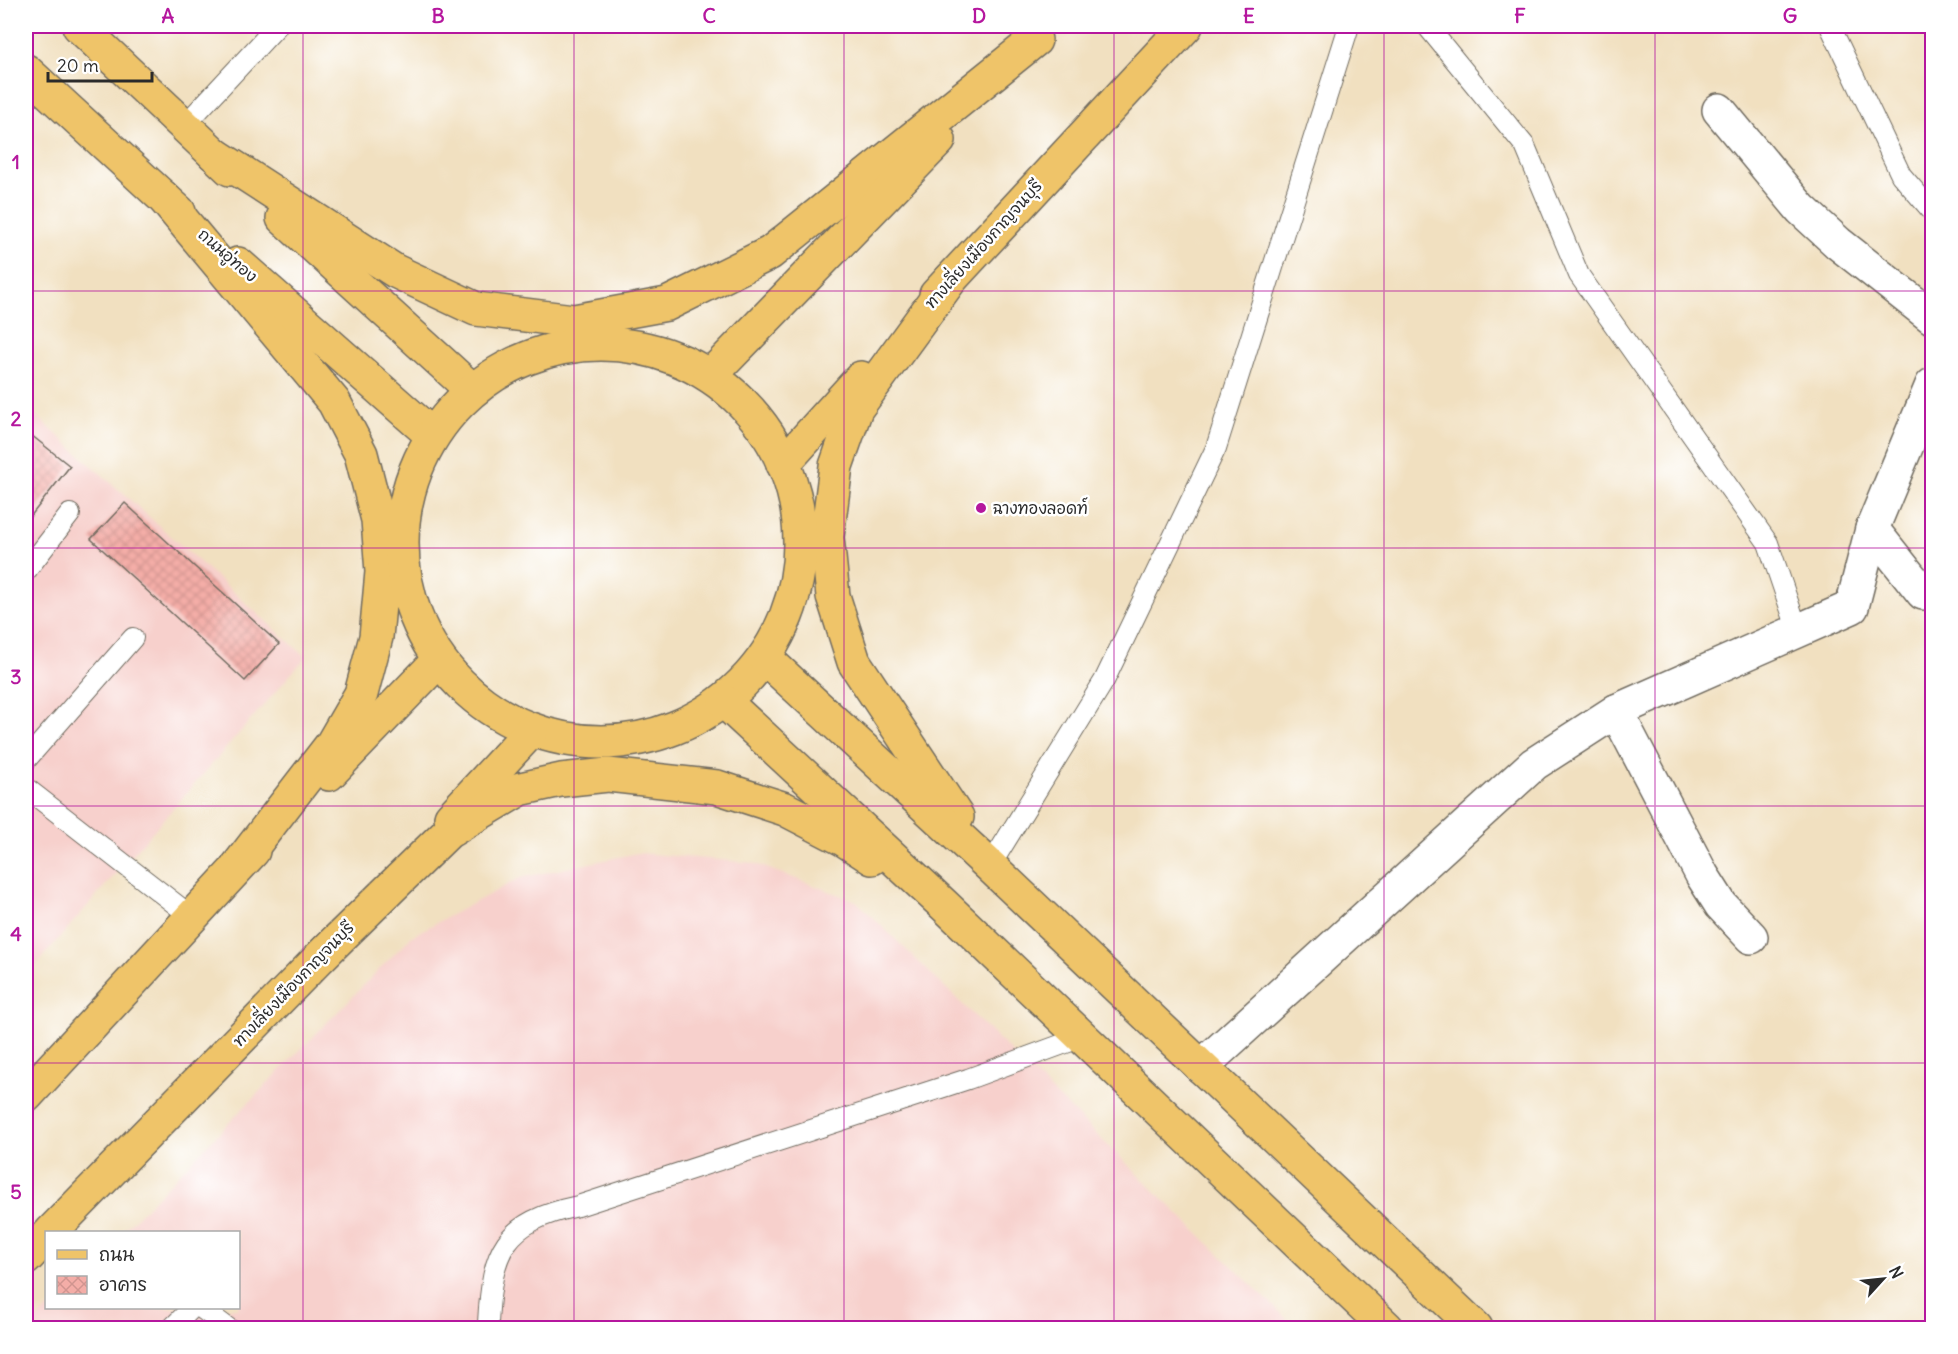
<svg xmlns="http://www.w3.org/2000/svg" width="1958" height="1354" font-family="Delius,'Playpen Sans Thai',sans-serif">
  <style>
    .built { fill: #f7d0cc }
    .building { fill: url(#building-cross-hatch) }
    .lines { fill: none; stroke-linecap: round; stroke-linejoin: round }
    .lane-casing { stroke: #706a5f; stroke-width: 22 }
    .street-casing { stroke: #706a5f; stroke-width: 36 }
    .primary-casing { stroke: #706a5f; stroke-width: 36 }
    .lane { stroke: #fff; stroke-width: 20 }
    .street { stroke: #fff; stroke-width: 33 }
    .primary { stroke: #efc469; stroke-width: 33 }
    .grid { fill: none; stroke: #b5179e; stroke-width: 1.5; stroke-opacity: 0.55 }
    .poi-dot { fill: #b5179e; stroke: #fff; stroke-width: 2 }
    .labels { text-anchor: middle; stroke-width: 5; stroke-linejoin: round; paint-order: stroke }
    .street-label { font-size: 16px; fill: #2b2b2b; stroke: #fff }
    .poi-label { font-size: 16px; fill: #2b2b2b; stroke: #fff; text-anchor: start }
    .neatline { fill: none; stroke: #b5179e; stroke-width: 2 }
    .grid-label { font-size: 20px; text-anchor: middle; font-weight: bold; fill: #b5179e }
  </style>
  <defs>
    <pattern id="building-cross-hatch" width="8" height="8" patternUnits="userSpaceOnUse" patternTransform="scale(1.5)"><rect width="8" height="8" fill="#f4ada7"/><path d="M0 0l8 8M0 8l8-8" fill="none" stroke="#d19590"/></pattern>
  </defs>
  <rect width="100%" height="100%" fill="#fff"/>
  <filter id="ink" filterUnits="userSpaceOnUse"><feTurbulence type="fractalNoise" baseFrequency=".0167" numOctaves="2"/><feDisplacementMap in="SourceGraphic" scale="12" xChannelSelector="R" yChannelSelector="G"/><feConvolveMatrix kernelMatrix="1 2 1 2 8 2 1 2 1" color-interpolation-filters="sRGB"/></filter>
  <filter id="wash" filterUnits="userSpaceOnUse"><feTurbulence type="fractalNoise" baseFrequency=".008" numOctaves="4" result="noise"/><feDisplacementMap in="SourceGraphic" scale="24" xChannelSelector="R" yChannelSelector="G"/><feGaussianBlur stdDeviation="1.35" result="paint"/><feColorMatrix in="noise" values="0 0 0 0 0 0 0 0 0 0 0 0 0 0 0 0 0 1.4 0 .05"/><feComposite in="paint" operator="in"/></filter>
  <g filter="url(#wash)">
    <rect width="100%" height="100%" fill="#f1e0c0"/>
    <g class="built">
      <polygon points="26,407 306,657 26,976"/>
      <polygon points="638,853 753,863 856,901 1296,1328 28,1328 48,1308 238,1308 238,1232 122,1232 412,936 520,878"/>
    </g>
    <g id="blocks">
      <g class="building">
        <polygon points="26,431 70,466 26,522"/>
        <polygon points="125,503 279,644 245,681 91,539"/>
      </g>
    </g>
  </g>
  <g filter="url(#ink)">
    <use href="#blocks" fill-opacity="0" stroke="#706a5f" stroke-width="1.5"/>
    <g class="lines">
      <defs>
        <g id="lane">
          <polyline points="1427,26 1525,146 1579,275 1768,543 1798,631"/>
          <polyline points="1830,26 1901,175 1932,211"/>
          <polyline points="185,125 277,26"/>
          <polyline points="26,571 70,514"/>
          <polyline points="26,760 133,638"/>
          <polyline points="26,788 192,917"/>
          <polyline points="990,866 1104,681 1216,448 1349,26"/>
          <polyline points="201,1308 228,1328"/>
          <path d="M488,1323C492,1250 503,1222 578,1206L968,1079L1082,1037"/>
          <polyline points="172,1328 192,1308"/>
        </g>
        <g id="street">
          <polyline points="1719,110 1801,209 1838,243 1932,317"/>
          <polyline points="1872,529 1923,593 1932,590"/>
          <polyline points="1616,711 1702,875 1721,905 1751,937"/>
          <polyline points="1201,1067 1534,764 1616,711 1852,607 1872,529 1932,385"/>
        </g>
        <g id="primary">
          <polyline points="79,26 230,169"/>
          <polyline points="26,71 179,212"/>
          <polyline points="214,154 395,271 476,309 574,321 667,304 770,253 1035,40"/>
          <polyline points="163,197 334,402 361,454 378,520 382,572 376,637 361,694 332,744 237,867"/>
          <polyline points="283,218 472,390"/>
          <polyline points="238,264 432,435"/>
          <polyline points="951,279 856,409 836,466 827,537 833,596 854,662 957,817"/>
          <polyline points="936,295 1186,26"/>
          <circle cx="601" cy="543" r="199"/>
          <polyline points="710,376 939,140"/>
          <polyline points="783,464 861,378"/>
          <polyline points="765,658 990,866 1476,1328"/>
          <polyline points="725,702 944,905 1387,1328"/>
          <polyline points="329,774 439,660"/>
          <polyline points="451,817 531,731"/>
          <polyline points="320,957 448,832 520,789 561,780 608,775 717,787 785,809 843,839 872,858"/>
          <polyline points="26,1096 253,851"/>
          <polyline points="51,1232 336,941"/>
          <polyline points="26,1258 46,1237"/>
        </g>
      </defs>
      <use href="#lane" class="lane-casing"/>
      <use href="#street" class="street-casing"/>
      <use href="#primary" class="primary-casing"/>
      <use href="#lane" class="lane"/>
      <use href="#street" class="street"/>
      <use href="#primary" class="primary"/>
    </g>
  </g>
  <path class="grid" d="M303,26V1328M574,26V1328M844,26V1328M1114,26V1328M1384,26V1328M1655,26V1328M26,291H1932M26,548H1932M26,806H1932M26,1063H1932"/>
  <circle class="poi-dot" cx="981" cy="508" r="6"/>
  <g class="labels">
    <g class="street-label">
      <text transform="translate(983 244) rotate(-48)" y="6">ทางเลี่ยงเมืองกาญจนบุรี</text>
      <text transform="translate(228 255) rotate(41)" y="6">ถนนอู่ทอง</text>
      <text transform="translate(293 984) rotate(-46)" y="6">ทางเลี่ยงเมืองกาญจนบุรี</text>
    </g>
    <g class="poi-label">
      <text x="993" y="514">ฉางทองลอดท์</text>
    </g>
  </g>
  <rect width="1958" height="1354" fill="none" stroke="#fff" stroke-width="66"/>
  <rect x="45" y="1231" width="195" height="78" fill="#ffffff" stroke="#aaaaaa" stroke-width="1.5"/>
  <rect x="57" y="1250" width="30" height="9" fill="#efc469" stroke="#aaaaaa" stroke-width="1.5"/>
  <text x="99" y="1261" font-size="18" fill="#2b2b2b">ถนน</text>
  <rect x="57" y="1276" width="30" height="18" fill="url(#building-cross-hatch)" stroke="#aaaaaa" stroke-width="1.5"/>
  <text x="99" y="1291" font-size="18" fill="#2b2b2b">อาคาร</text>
  <g transform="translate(1883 1279) rotate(63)" stroke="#ffffff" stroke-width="4.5" paint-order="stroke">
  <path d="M0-4.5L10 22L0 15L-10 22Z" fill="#2b2b2b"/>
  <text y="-9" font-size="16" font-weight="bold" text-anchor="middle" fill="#2b2b2b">N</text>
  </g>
  <path d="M48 72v9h104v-9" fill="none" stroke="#2b2b2b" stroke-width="3"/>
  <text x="57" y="72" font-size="18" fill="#2b2b2b" stroke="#ffffff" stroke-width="4.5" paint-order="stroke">20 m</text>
  <rect x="33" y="33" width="1892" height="1288" class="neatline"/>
  <g class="grid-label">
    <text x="168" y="23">A</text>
    <text x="438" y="23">B</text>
    <text x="709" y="23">C</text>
    <text x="979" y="23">D</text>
    <text x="1249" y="23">E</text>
    <text x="1520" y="23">F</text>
    <text x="1790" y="23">G</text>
    <text x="16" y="169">1</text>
    <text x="16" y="426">2</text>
    <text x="16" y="684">3</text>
    <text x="16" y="941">4</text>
    <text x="16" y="1199">5</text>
  </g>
</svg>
